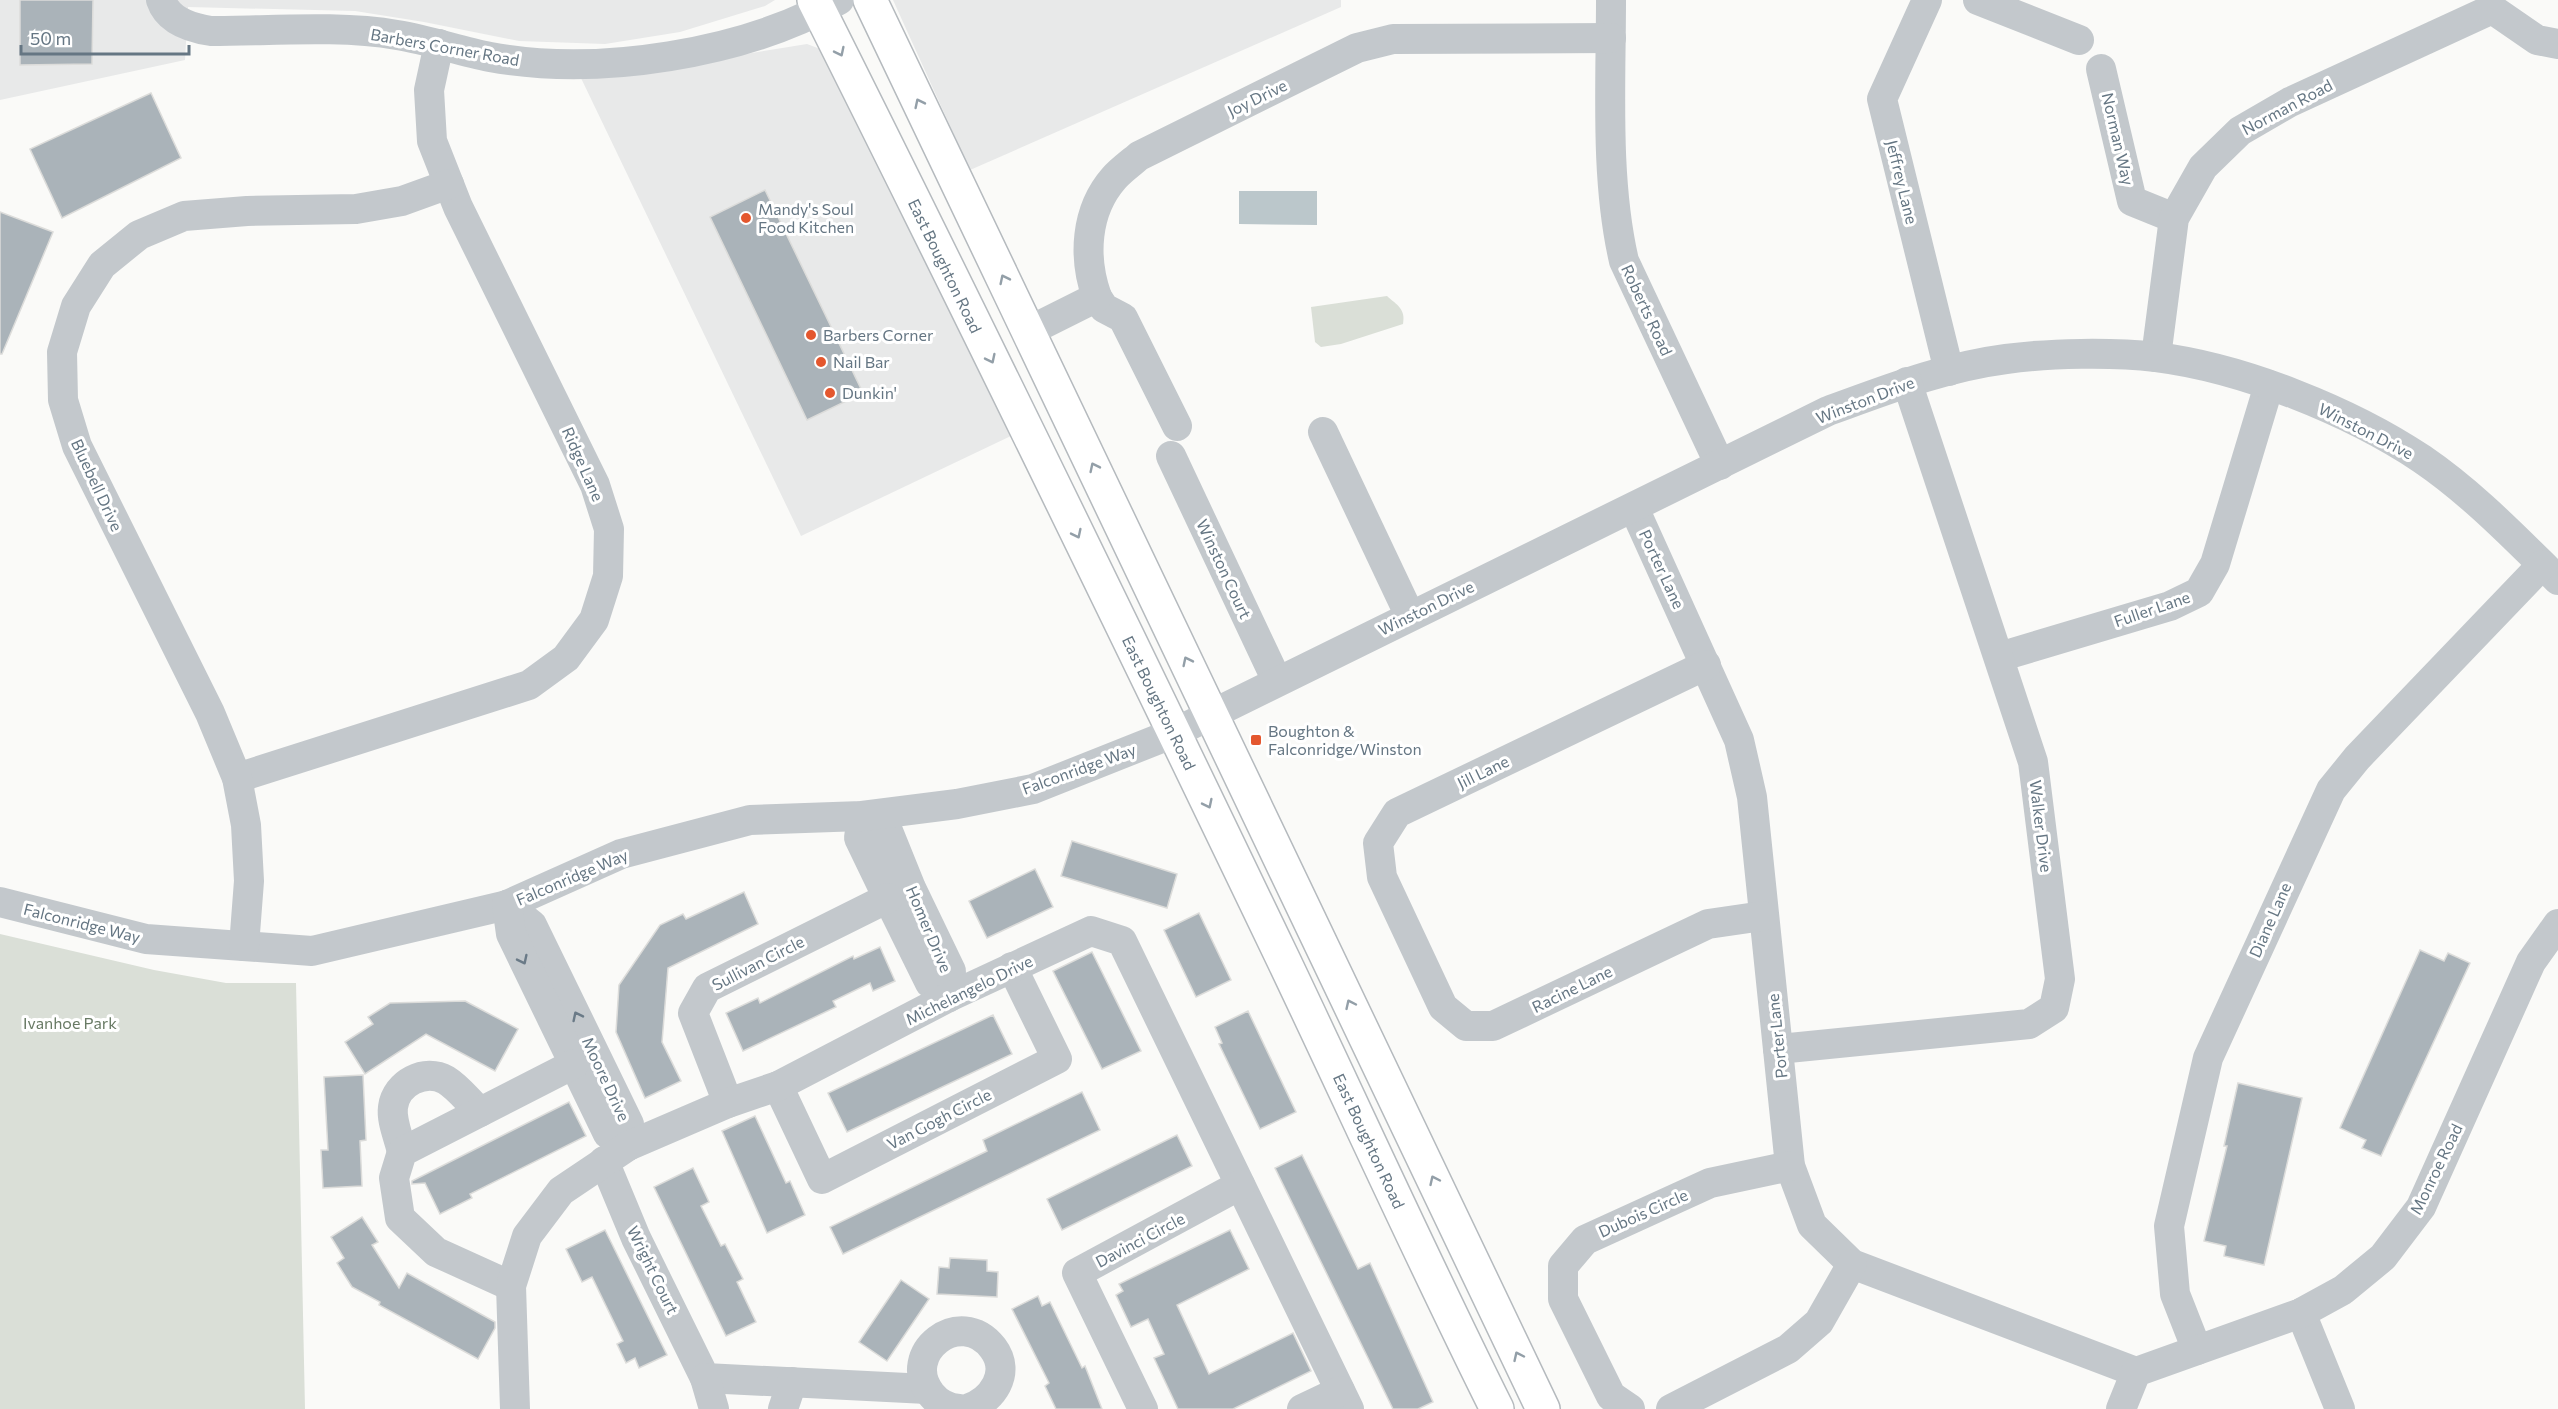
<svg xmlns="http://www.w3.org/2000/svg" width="2558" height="1409" font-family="Commissioner,sans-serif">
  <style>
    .built { fill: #e8e9e9 }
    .green { fill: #dadfd7 }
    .water { fill: #bbc7cb }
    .building { fill: #aab3b9; stroke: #dcdcda; stroke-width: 1.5 }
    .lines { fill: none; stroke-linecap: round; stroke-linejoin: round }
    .major-casing { stroke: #b5babe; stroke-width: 36 }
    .minor { stroke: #c3c8cc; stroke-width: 30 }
    .major { stroke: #fff; stroke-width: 33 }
    .oneway { stroke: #939fa8 }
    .oneway2 { stroke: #6a7a87 }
    .poi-dot { fill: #e4572e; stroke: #fff; stroke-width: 2 }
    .labels { text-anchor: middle; stroke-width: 6; stroke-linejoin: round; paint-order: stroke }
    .street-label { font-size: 16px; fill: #657683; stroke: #fff }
    .poi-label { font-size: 16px; fill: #657683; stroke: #fff; text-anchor: start }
    .park-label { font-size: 16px; fill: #687a64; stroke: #fff }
  </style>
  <rect width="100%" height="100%" fill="#fafaf8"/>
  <g class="built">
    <polygon points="0,0 775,0 765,6 680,32 605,44 519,41 424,22 355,11 188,7 185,60 0,100"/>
    <polygon points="893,0 1341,0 1341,7 970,170"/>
    <polygon points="807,44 828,52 1013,435 801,536 580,76 665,67"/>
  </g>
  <g class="green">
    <path d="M1387,296C1397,305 1406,309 1403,324L1341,344L1321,347L1315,342L1311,307Z"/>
    <polygon points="0,934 154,970 226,983 296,983 305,1409 0,1409"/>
  </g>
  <polygon class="water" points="1239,191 1317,191 1317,225 1239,224"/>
  <g class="building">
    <polygon points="20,0 93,0 92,64 20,65"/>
    <polygon points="151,93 181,158 62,218 30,149"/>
    <polygon points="765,190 863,393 807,420 710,217"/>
    <polygon points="0,212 53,232 2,354 0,354"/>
    <polygon points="1072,841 1177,874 1167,908 1061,876"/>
    <polygon points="1035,869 1053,907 987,938 969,901"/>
    <polygon points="744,892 758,924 668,968 662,1042 681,1081 645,1098 616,1032 619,985 660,925 683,914 686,919"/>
    <polygon points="1199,913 1231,980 1196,997 1164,930"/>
    <polygon points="880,947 895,981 873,991 870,983 833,1001 836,1007 743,1051 726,1013 758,998 760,1003 853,956 854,959"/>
    <polygon points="2420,950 2444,961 2448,953 2470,963 2381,1156 2362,1148 2366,1140 2340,1128"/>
    <polygon points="1092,952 1141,1051 1102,1069 1053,971"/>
    <polygon points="465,1001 518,1029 495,1071 426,1034 365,1074 345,1042 373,1024 368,1017 390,1003"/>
    <polygon points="1248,1011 1296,1112 1260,1129 1219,1044 1222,1043 1215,1027"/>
    <polygon points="993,1015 1012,1054 847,1132 828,1093"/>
    <polygon points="363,1075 366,1140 360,1141 362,1186 323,1188 321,1150 328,1150 324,1077"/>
    <polygon points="2238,1083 2302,1098 2264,1265 2224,1256 2226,1246 2204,1241 2227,1146 2224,1146"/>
    <polygon points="1082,1092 1100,1130 843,1254 830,1227 987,1151 983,1140"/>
    <polygon points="569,1102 586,1136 470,1194 472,1198 440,1214 425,1183 412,1184 412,1181"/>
    <polygon points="755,1116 786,1183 790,1181 805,1215 767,1233 722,1131"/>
    <polygon points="1177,1135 1192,1166 1062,1230 1047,1199"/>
    <polygon points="1302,1155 1358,1269 1370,1263 1433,1402 1418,1409 1393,1409 1275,1168"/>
    <polygon points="693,1168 709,1202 701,1206 721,1246 725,1244 743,1279 737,1282 756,1322 726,1336 654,1187"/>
    <polygon points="362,1217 378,1242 372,1245 399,1288 407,1273 495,1322 495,1328 478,1359 379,1305 380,1302 352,1287 337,1263 344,1258 331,1237"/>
    <polygon points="605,1230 667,1355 639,1368 635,1358 626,1363 617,1344 623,1341 592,1277 582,1282 566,1249"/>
    <polygon points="1230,1230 1249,1269 1177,1305 1209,1374 1293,1333 1311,1371 1233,1409 1178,1409 1154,1358 1164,1354 1148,1319 1131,1327 1116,1295 1123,1291 1119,1284"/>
    <polygon points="950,1258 987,1260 987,1271 998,1272 997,1297 937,1294 939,1267 949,1268"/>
    <polygon points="901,1280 929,1299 887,1361 859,1342"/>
    <polygon points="1038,1296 1042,1306 1050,1302 1082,1368 1085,1366 1102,1409 1056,1409 1045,1386 1049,1383 1012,1309"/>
  </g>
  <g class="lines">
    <defs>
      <g id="major">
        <path d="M814,0C974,319 1130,640 1284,961C1355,1110 1423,1261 1497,1409"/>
        <polyline points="870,0 1543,1409"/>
      </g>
    </defs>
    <use href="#major" class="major-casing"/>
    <g class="minor">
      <path d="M161,0C168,21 191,28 211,31C270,31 339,25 397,35C429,40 459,51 490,57C598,77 744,54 839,0"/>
      <path d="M1611,0C1611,85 1605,179 1624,261L1720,465"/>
      <polyline points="1927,0 1882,99 1949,371"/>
      <polyline points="1978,0 2079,40"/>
      <polyline points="2101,69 2132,201 2174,218"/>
      <polyline points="1097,297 1104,308 1123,318 1177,426"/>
      <path d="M1029,331L1097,297C1083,258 1085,211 1114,178C1121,170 1131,163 1139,156L1357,48L1393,39L1611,38"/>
      <polyline points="2156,357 2174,218 2203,167 2240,131 2290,102 2492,9 2537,40 2558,44"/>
      <polyline points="1323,432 1410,616"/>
      <polyline points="1171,456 1277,681"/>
      <polyline points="1634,508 1739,740 1752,797 1790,1166 1812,1225 1852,1264 2136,1372"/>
      <polyline points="1999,657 2170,606 2199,592 2215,564 2269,385"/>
      <polyline points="1706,665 1397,813 1378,843 1382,877 1443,1007 1466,1026 1493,1026 1708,924 1763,916"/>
      <polyline points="237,778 529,685 566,658 594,620 608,576 609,529 595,485 458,207 432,141 429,90 439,44"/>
      <polygon points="862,816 888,831 911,888 951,971 949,997 930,983 888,898 859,838"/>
      <path d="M0,902L146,939L312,951L507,905L621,854L750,820L862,816L957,804L1033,789L1174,733L1828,411C1886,390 1944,367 2006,359C2050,353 2112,352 2156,357C2243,368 2350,411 2422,459C2472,493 2515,538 2558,580"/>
      <polyline points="507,905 532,925 629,1124 628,1146"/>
      <polyline points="507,905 511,934 608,1134 628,1146"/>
      <polyline points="244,946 249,881 246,825 237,778 210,713 77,446 63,400 62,352 76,306 102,265 139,235 184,216 247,211 356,209 402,201 449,184"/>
      <polyline points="1778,1049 2029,1024 2054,1008 2060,979 2033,762 1907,382"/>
      <polyline points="778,1086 822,1179 1057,1059 1012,967"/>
      <polyline points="728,1103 693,1013 707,988 888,898"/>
      <path d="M402,1152C399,1138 391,1121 393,1107C396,1083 425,1068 446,1080C459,1088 469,1102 480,1112"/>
      <polyline points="604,1161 636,1238 705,1378 927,1389"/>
      <polyline points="511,1286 436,1252 400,1218 394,1178 402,1152 574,1064"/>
      <polyline points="2301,1313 2340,1409"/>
      <polyline points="2197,1350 2175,1294 2169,1226 2208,1058 2331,790 2357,758 2542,565"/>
      <polyline points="705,1378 714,1409"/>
      <polyline points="515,1409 511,1286 527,1236 561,1191 628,1146 728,1103 778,1086 949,997 1091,931 1122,941 1349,1409"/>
      <polyline points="783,1409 792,1382"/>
      <path d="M959,1409C948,1408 939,1404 931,1394C899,1354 960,1305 993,1348C1012,1373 992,1401 967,1409"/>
      <polyline points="1143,1409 1077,1273 1240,1185"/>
      <polyline points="1302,1409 1340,1391"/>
      <polyline points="1630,1409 1611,1396 1563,1299 1563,1266 1585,1240 1710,1183 1790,1166"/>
      <polyline points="1671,1409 1788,1349 1819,1322 1852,1264"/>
      <polyline points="2121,1409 2136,1372 2301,1313 2343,1290 2383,1257 2421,1207 2531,962 2558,924"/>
    </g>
    <use href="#major" class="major"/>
  </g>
  <defs><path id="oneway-chevron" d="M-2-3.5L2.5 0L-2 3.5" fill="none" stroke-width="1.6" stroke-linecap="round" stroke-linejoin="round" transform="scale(1.5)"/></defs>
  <g class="oneway">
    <use href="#oneway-chevron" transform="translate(840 52) rotate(64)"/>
    <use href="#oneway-chevron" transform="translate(919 103) rotate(-116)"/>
    <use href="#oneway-chevron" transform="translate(1004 279) rotate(-116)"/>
    <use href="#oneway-chevron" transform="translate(991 359) rotate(64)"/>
    <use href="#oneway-chevron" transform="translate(1094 467) rotate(-116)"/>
    <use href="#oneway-chevron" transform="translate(1077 534) rotate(64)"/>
    <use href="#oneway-chevron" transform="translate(1187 661) rotate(-116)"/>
    <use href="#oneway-chevron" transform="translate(1208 804) rotate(64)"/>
    <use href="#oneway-chevron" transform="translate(1350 1004) rotate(-115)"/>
    <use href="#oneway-chevron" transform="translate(1434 1180) rotate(-115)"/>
    <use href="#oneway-chevron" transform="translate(1518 1356) rotate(-115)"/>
  </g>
  <g class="oneway2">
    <use href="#oneway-chevron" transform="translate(523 960) rotate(64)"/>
    <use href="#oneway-chevron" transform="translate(577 1016) rotate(-116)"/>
  </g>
  <g class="poi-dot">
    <circle cx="746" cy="218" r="6"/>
    <circle cx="811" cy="335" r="6"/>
    <circle cx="821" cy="362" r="6"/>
    <circle cx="830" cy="393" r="6"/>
    <rect x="1250" y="734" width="12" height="12" rx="3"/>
  </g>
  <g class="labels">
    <g class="street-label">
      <text transform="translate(445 47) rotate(10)" y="6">Barbers Corner Road</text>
      <text transform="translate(1257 98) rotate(-26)" y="6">Joy Drive</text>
      <text transform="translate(2287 107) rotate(-28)" y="6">Norman Road</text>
      <text transform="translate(2118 139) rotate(77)" y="6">Norman Way</text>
      <text transform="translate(1902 182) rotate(76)" y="6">Jeffrey Lane</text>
      <text transform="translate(945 266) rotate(64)" y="6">East Boughton Road</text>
      <text transform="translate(1647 310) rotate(65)" y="6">Roberts Road</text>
      <text transform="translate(1865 400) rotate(-21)" y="6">Winston Drive</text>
      <text transform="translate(2366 431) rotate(27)" y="6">Winston Drive</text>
      <text transform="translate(583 464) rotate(66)" y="6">Ridge Lane</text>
      <text transform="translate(97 485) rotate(65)" y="6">Bluebell Drive</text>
      <text transform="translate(1224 569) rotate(65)" y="6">Winston Court</text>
      <text transform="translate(1662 569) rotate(65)" y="6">Porter Lane</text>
      <text transform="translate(1426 608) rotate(-26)" y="6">Winston Drive</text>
      <text transform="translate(2152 609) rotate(-19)" y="6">Fuller Lane</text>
      <text transform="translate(1159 703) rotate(64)" y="6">East Boughton Road</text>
      <text transform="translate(1079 769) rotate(-20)" y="6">Falconridge Way</text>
      <text transform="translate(1483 772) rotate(-26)" y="6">Jill Lane</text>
      <text transform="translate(2041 826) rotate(83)" y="6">Walker Drive</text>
      <text transform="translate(572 877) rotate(-23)" y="6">Falconridge Way</text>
      <text transform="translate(2270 920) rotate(-66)" y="6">Diane Lane</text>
      <text transform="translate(82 923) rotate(14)" y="6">Falconridge Way</text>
      <text transform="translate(929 929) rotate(67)" y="6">Homer Drive</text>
      <text transform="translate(758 963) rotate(-27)" y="6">Sullivan Circle</text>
      <text transform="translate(1572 989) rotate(-26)" y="6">Racine Lane</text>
      <text transform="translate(969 990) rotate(-26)" y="6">Michelangelo Drive</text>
      <text transform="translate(1777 1036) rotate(-96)" y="6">Porter Lane</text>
      <text transform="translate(606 1079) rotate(65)" y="6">Moore Drive</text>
      <text transform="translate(939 1119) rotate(-27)" y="6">Van Gogh Circle</text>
      <text transform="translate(1369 1141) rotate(65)" y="6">East Boughton Road</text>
      <text transform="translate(2436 1169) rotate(-64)" y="6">Monroe Road</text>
      <text transform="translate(1643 1213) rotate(-24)" y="6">Dubois Circle</text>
      <text transform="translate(1140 1240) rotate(-28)" y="6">Davinci Circle</text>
      <text transform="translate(653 1270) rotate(64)" y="6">Wright Court</text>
    </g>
    <g class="poi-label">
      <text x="758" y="215">Mandy's Soul<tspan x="758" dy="18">Food Kitchen</tspan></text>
      <text x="823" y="341">Barbers Corner</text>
      <text x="833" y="368">Nail Bar</text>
      <text x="842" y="399">Dunkin'</text>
      <text x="1268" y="737">Boughton &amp;<tspan x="1268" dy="18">Falconridge/Winston</tspan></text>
    </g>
    <g class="park-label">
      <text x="70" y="1029">Ivanhoe Park</text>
    </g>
  </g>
  <path d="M21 45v9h168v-9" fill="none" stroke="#657683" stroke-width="3"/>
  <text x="30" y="45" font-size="18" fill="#657683" stroke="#ffffff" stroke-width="4.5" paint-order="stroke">50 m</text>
</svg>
